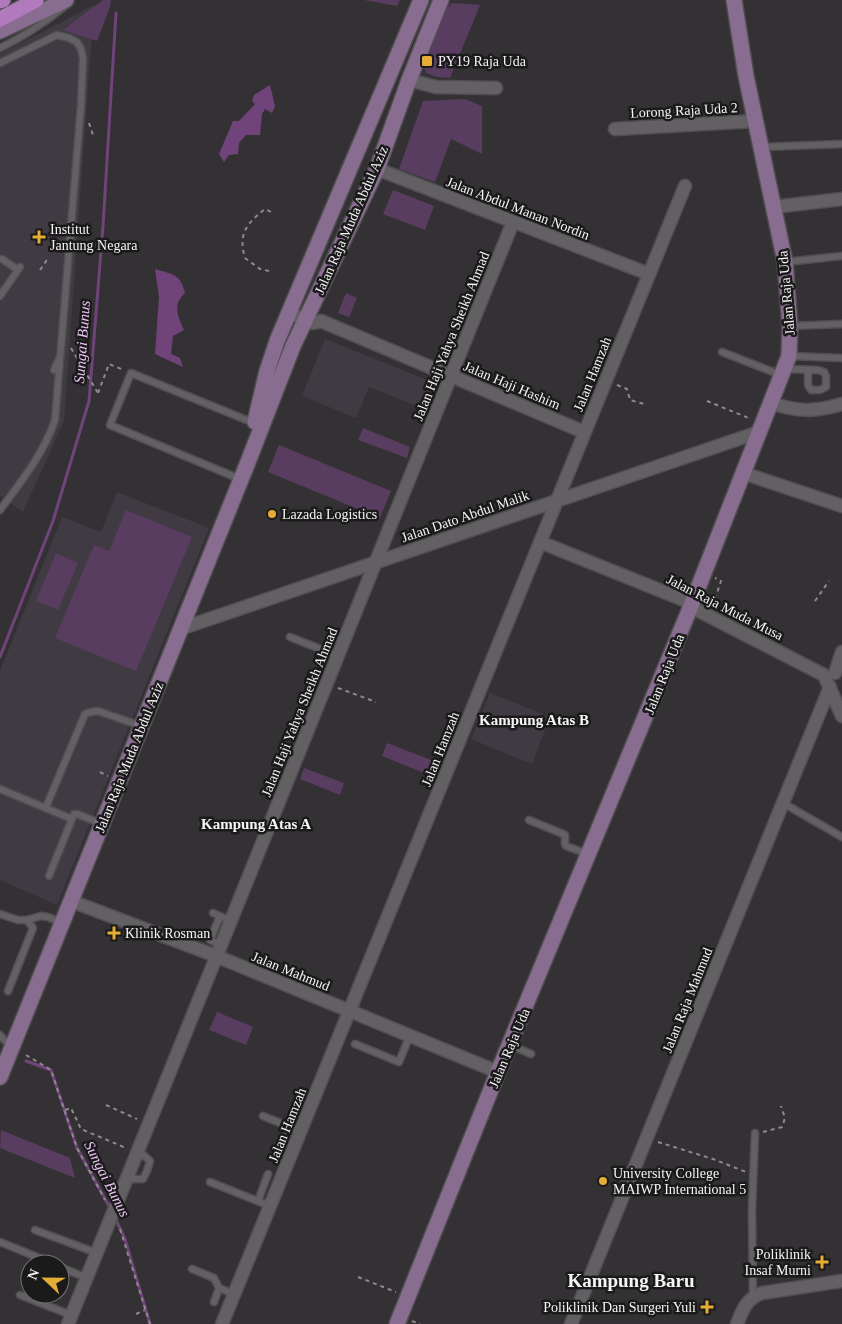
<svg xmlns="http://www.w3.org/2000/svg" width="842" height="1324" font-family="Georgia,serif">
  <style>
    .built { fill: #403a42 }
    .green { fill: #593d60 }
    .water { fill: #70447b }
    .lines { fill: none; stroke-linecap: round; stroke-linejoin: round }
    .stream { stroke: #70447b; stroke-width: 3 }
    .lane-casing { stroke: #504e50; stroke-width: 9 }
    .street-casing { stroke: #504e50; stroke-width: 15 }
    .secondary-casing { stroke: #504e50; stroke-width: 18 }
    .primary-casing { stroke: #504e50; stroke-width: 18 }
    .path { stroke: #8d8a8d; stroke-width: 2; stroke-dasharray: 4 4; stroke-linecap: butt }
    .lane { stroke: #626063; stroke-width: 6 }
    .street { stroke: #626063; stroke-width: 12 }
    .secondary { stroke: #896d90; stroke-width: 15 }
    .primary { stroke: #b07abd; stroke-width: 15 }
    .poi-dot { fill: #e5ad35; stroke: #1b1a1b; stroke-width: 2 }
    .labels { text-anchor: middle; stroke-width: 5; stroke-linejoin: round; paint-order: stroke }
    .poi-label { font-size: 14px; fill: #f6f4f6; stroke: #1b1a1b; text-anchor: start }
    .street-label { font-size: 14px; fill: #f6f4f6; stroke: #1b1a1b }
    .water-label { font-size: 15px; font-style: italic; fill: #ecc4f5; stroke: #1b1a1b }
    .neighbourhood-label { font-size: 15px; font-weight: bold; fill: #f6f4f6; stroke: #1b1a1b }
    .district-label { font-size: 19px; font-weight: bold; fill: #f6f4f6; stroke: #1b1a1b }
  </style>
  <rect width="100%" height="100%" fill="#343134"/>
  <g class="built">
    <polygon points="94,5 64,421 23,512 0,496 0,54"/>
    <polygon points="325,339 437,384 427,410 369,387 356,418 302,396"/>
    <polygon points="117,492 209,528 57,905 0,880 0,671 62,517 101,532"/>
    <polygon points="490,693 550,717 532,764 471,739"/>
  </g>
  <g class="green">
    <polygon points="103,0 111,0 110,7 97,41 63,30"/>
    <polygon points="364,0 400,0 397,6"/>
    <polygon points="452,3 480,5 450,78 437,77 426,73 423,65 444,12"/>
    <polygon points="465,99 482,106 482,154 451,139 435,182 399,169 423,101"/>
    <polygon points="393,190 434,206 425,230 383,214"/>
    <polygon points="346,293 357,298 349,317 338,313"/>
    <polygon points="363,428 410,447 407,458 358,440"/>
    <polygon points="279,445 391,491 380,518 268,472"/>
    <polygon points="126,510 192,537 136,671 55,638 94,545 109,551"/>
    <polygon points="56,553 78,563 58,610 36,601"/>
    <polygon points="387,743 439,763 434,777 382,756"/>
    <polygon points="304,768 344,783 340,795 300,779"/>
    <polygon points="217,1012 253,1027 246,1045 209,1030"/>
    <polygon points="1,1130 70,1158 75,1178 0,1148"/>
  </g>
  <g class="water">
    <polygon points="270,85 275,106 272,113 265,109 262,114 260,135 246,135 239,143 238,154 229,155 224,162 219,154 233,121 239,121 255,104 252,101 254,95"/>
    <path d="M155,269C172,274 181,274 185,293C172,305 178,316 184,330L173,336L171,354L180,358L183,367L155,354L159,297Z"/>
  </g>
  <g class="lines">
    <g class="stream">
      <polyline points="0,657 53,521 89,401 103,226 116,13"/>
      <polyline points="26,1061 51,1070 77,1148 110,1208"/>
      <polyline points="115,1218 125,1239 150,1324"/>
    </g>
    <defs>
      <g id="lane">
        <path d="M0,48C23,37 44,23 64,7"/>
        <path d="M0,63L57,35L69,38L77,42L81,49L83,59L81,105L55,420C44,453 21,482 0,510"/>
        <polyline points="761,147 842,144"/>
        <polyline points="2,259 18,270"/>
        <polyline points="785,262 842,256"/>
        <polyline points="0,296 20,267"/>
        <polyline points="790,326 841,324"/>
        <polyline points="722,352 781,375"/>
        <polyline points="789,356 842,358"/>
        <polyline points="784,369 818,370 824,372 826,376 826,387 820,390 811,390 808,385 808,370"/>
        <polyline points="54,370 59,359"/>
        <polyline points="240,479 110,425 131,373 254,423"/>
        <polyline points="290,637 338,656"/>
        <polyline points="0,789 72,819"/>
        <polyline points="783,803 842,837"/>
        <polyline points="46,807 85,714 91,712 98,711 141,726"/>
        <polyline points="529,820 563,834 565,835 565,844 566,846 588,854"/>
        <polyline points="49,876 74,814 77,814 102,824"/>
        <polyline points="213,913 231,921"/>
        <polyline points="0,914 18,920 27,920 41,916 48,917 62,923"/>
        <polyline points="220,916 210,940 221,945"/>
        <polyline points="8,991 33,928 27,920"/>
        <polyline points="0,1035 4,1040 12,1044"/>
        <polyline points="355,1044 399,1062 410,1035"/>
        <polyline points="510,1045 531,1054"/>
        <polyline points="263,1116 300,1131"/>
        <polyline points="281,1148 290,1127"/>
        <polyline points="126,1179 143,1179 147,1171 150,1161 138,1150"/>
        <polyline points="210,1182 270,1206"/>
        <polyline points="258,1201 268,1174"/>
        <polyline points="35,1230 97,1253"/>
        <polyline points="0,1242 54,1264"/>
        <polyline points="60,1267 87,1278"/>
        <polyline points="192,1269 214,1278 219,1288 234,1294"/>
        <polyline points="20,1295 71,1315"/>
        <polyline points="753,1296 752,1209 755,1133"/>
        <polyline points="214,1302 219,1288"/>
      </g>
      <g id="street">
        <polyline points="409,80 436,87 496,88"/>
        <polyline points="615,129 755,121"/>
        <polyline points="377,169 649,274"/>
        <polyline points="774,207 842,199"/>
        <polyline points="289,313 313,323 321,321 584,432"/>
        <path d="M771,403C798,412 815,412 842,404"/>
        <polyline points="743,473 842,506"/>
        <polyline points="540,542 684,600 699,611 824,675 842,716"/>
        <polyline points="180,629 759,432"/>
        <polyline points="835,673 842,652"/>
        <polyline points="71,901 216,956 498,1072"/>
        <polyline points="68,1324 513,222"/>
        <polyline points="222,1324 685,186"/>
        <polyline points="571,1324 830,687"/>
        <path d="M737,1324C743,1309 746,1299 762,1293L842,1281"/>
      </g>
      <g id="secondary">
        <polyline points="0,31 66,0"/>
        <polyline points="255,422 267,371 277,341 421,0"/>
        <polyline points="0,1077 248,462 293,346 377,169 409,80 441,0"/>
        <polyline points="397,1324 498,1072 691,606 789,356 790,326 785,262 746,76 734,0"/>
      </g>
      <g id="primary">
        <polyline points="0,1 3,0"/>
        <polyline points="0,19 36,0"/>
      </g>
    </defs>
    <use href="#lane" class="lane-casing"/>
    <use href="#street" class="street-casing"/>
    <use href="#secondary" class="secondary-casing"/>
    <use href="#primary" class="primary-casing"/>
    <g class="path">
      <polyline points="89,123 94,138"/>
      <polyline points="40,270 49,257"/>
      <path d="M269,271L260,269L245,258C238,234 246,224 265,209L273,213"/>
      <polyline points="71,348 98,393"/>
      <polyline points="617,385 627,389 630,400 644,404"/>
      <polyline points="98,393 109,364 124,370"/>
      <polyline points="707,401 751,419"/>
      <polyline points="715,599 721,581 715,578"/>
      <polyline points="815,601 829,581"/>
      <polyline points="338,688 376,702"/>
      <polyline points="100,772 108,776"/>
      <polyline points="26,1055 51,1070 77,1148 105,1200"/>
      <polyline points="106,1105 137,1119"/>
      <polyline points="65,1110 71,1108 81,1129 126,1148"/>
      <polyline points="763,1132 782,1127 785,1118 781,1106"/>
      <polyline points="658,1142 713,1159 746,1172"/>
      <polyline points="90,1173 95,1170"/>
      <polyline points="120,1229 150,1324"/>
      <polyline points="358,1277 396,1292"/>
      <polyline points="136,1314 145,1310"/>
      <polyline points="412,1321 420,1324"/>
    </g>
    <use href="#lane" class="lane"/>
    <use href="#street" class="street"/>
    <use href="#secondary" class="secondary"/>
    <use href="#primary" class="primary"/>
  </g>
  <g class="poi-dot">
    <rect x="421" y="55" width="12" height="12" rx="2.5"/>
    <path d="M36.5 229.5h5v5h5v5h-5v5h-5v-5h-5v-5h5z"/>
    <circle cx="272" cy="514" r="5"/>
    <path d="M111.5 925.5h5v5h5v5h-5v5h-5v-5h-5v-5h5z"/>
    <circle cx="603" cy="1181" r="5"/>
    <path d="M819.5 1254.5h5v5h5v5h-5v5h-5v-5h-5v-5h5z"/>
    <path d="M704.5 1299.5h5v5h5v5h-5v5h-5v-5h-5v-5h5z"/>
  </g>
  <g class="labels">
    <g class="poi-label">
      <text x="438" y="66">PY19 Raja Uda</text>
      <text x="50" y="234">Institut<tspan x="50" dy="16">Jantung Negara</tspan></text>
      <text x="282" y="519">Lazada Logistics</text>
      <text x="125" y="938">Klinik Rosman</text>
      <text x="613" y="1178">University College<tspan x="613" dy="16">MAIWP International 5</tspan></text>
      <text x="811" y="1259" text-anchor="end">Poliklinik<tspan x="811" dy="16">Insaf Murni</tspan></text>
      <text x="696" y="1312" text-anchor="end">Poliklinik Dan Surgeri Yuli</text>
    </g>
    <g class="street-label">
      <text transform="translate(684 110) rotate(-3)" y="5">Lorong Raja Uda 2</text>
      <text transform="translate(518 208) rotate(21)" y="5">Jalan Abdul Manan Nordin</text>
      <text transform="translate(351 220) rotate(-66)" y="5">Jalan Raja Muda Abdul Aziz</text>
      <text transform="translate(786 293) rotate(-95)" y="5">Jalan Raja Uda</text>
      <text transform="translate(451 336) rotate(-68)" y="5">Jalan Haji Yahya Sheikh Ahmad</text>
      <text transform="translate(592 374) rotate(-68)" y="5">Jalan Hamzah</text>
      <text transform="translate(512 385) rotate(23)" y="5">Jalan Haji Hashim</text>
      <text transform="translate(465 516) rotate(-19)" y="5">Jalan Dato Abdul Malik</text>
      <text transform="translate(725 607) rotate(27)" y="5">Jalan Raja Muda Musa</text>
      <text transform="translate(664 674) rotate(-68)" y="5">Jalan Raja Uda</text>
      <text transform="translate(299 712) rotate(-68)" y="5">Jalan Haji Yahya Sheikh Ahmad</text>
      <text transform="translate(440 749) rotate(-68)" y="5">Jalan Hamzah</text>
      <text transform="translate(129 757) rotate(-68)" y="5">Jalan Raja Muda Abdul Aziz</text>
      <text transform="translate(291 971) rotate(22)" y="5">Jalan Mahmud</text>
      <text transform="translate(687 1000) rotate(-68)" y="5">Jalan Raja Mahmud</text>
      <text transform="translate(509 1048) rotate(-67)" y="5">Jalan Raja Uda</text>
      <text transform="translate(287 1125) rotate(-68)" y="5">Jalan Hamzah</text>
    </g>
    <g class="water-label">
      <text transform="translate(82 342) rotate(-86)" y="5">Sungai Bunus</text>
      <text transform="translate(107 1179) rotate(63)" y="5">Sungai Bunus</text>
    </g>
    <g class="neighbourhood-label">
      <text x="534" y="725">Kampung Atas B</text>
      <text x="256" y="829">Kampung Atas A</text>
    </g>
    <g class="district-label">
      <text x="631" y="1287">Kampung Baru</text>
    </g>
  </g>
  <g transform="translate(45 1279) rotate(292)"><circle r="24" fill="#1b1a1b" stroke="#737173"/>
  <path d="M0-4L9 19L0 12L-9 19Z" fill="#e5ad35"/>
  <text y="-8" font-size="14" font-weight="bold" text-anchor="middle" fill="#f6f4f6">N</text>
  </g>
</svg>
